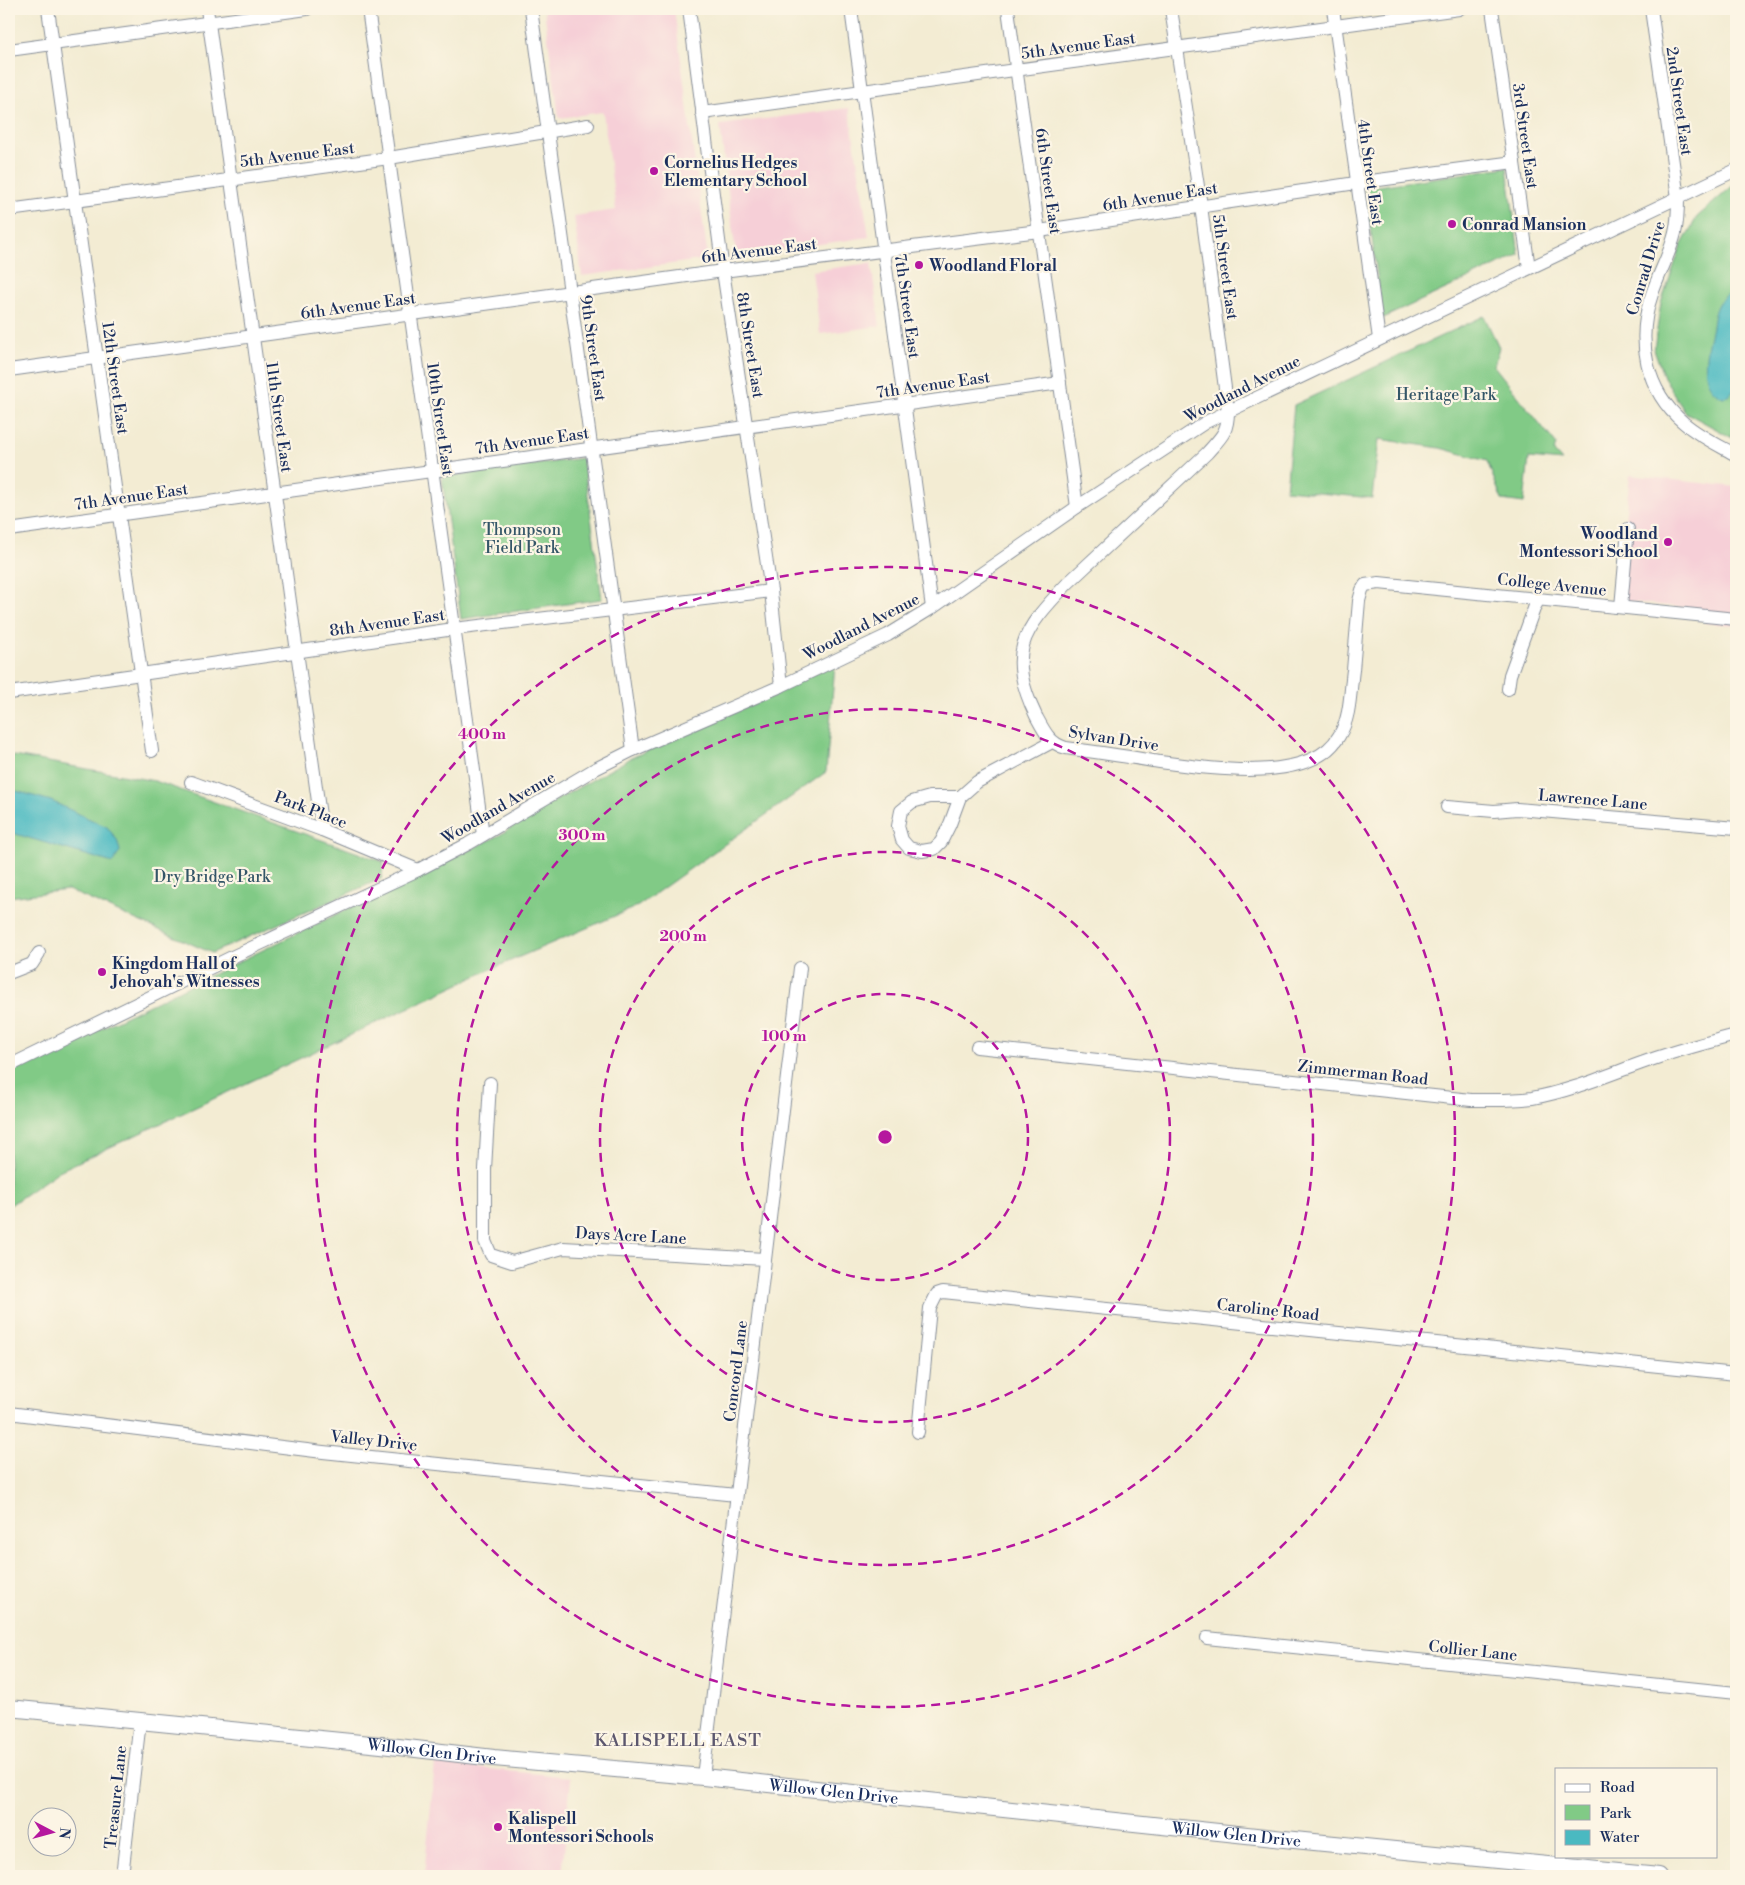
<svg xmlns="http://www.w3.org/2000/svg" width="1745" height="1885" font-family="'Libre Bodoni',serif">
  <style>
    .built { fill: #f6cfd7 }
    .green { fill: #81ca86; stroke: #4e7c72 }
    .water { fill: #4ab9c1; stroke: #327490 }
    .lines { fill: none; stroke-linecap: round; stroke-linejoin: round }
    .minor-casing { stroke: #878e98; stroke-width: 14 }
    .major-casing { stroke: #878e98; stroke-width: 18 }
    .minor { stroke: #fff; stroke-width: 12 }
    .major { stroke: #fff; stroke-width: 16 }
    .ring { fill: none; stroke: #b5179e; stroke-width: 2.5; stroke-dasharray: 9 6 }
    .poi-dot { fill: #b5179e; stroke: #fcf5e5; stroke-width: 2 }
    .labels { text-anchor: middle; stroke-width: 4.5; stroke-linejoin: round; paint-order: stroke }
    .street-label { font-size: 16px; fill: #1b2f5e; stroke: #fcf5e5 }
    .poi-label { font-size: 16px; font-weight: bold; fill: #1b2f5e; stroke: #fcf5e5; text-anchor: start }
    .park-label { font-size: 16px; fill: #345668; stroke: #fcf5e5 }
    .neighbourhood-label { font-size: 18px; letter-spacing: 1px; fill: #5c576e; stroke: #fcf5e5 }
    .centre { fill: #b5179e; stroke: #fcf5e5; stroke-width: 2.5 }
    .ring-label { font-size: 15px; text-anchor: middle; font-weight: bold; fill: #b5179e; stroke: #fcf5e5; stroke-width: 4.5; stroke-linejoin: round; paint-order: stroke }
  </style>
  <rect width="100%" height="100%" fill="#fcf5e5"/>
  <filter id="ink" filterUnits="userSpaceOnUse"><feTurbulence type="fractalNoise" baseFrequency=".02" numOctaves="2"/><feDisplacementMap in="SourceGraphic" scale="10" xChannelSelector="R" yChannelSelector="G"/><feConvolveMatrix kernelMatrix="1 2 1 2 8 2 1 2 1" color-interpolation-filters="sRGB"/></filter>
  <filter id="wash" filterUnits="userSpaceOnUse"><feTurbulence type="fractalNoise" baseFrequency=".0096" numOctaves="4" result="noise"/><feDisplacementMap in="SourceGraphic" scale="20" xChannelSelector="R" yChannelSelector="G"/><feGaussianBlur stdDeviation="1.12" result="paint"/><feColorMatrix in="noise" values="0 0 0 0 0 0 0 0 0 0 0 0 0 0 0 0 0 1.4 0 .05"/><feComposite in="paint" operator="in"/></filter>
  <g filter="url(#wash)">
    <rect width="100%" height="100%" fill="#f3ecd3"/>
    <g class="built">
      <polygon points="544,9 674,9 708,259 582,276 574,216 616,210 603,112 559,118"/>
      <polygon points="849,108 869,237 736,256 720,125"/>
      <polygon points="871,263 880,326 820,334 812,271"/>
      <polygon points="1630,475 1736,487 1736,625 1705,623 1705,610 1616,600"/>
      <polygon points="435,1764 571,1777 562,1876 424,1876"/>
    </g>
    <g class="green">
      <polygon points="1507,167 1519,255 1383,318 1365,188"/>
      <polygon points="1736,183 1736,440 1685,412 1664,378 1654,349 1661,303 1681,246 1697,217"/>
      <polygon points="1484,316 1499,347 1494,366 1556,444 1554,452 1562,461 1529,458 1524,503 1502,500 1487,461 1440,448 1379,439 1372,498 1286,490 1294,405"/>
      <polygon points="583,458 602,599 461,619 442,477"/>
      <polygon points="835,664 826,772 638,906 487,971 59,1171 9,1206 9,1073 498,836 546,806 631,758"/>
      <polygon points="9,755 155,781 384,862 381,879 212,953 68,890 9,897"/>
    </g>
    <g class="water">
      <path d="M1736,289V387L1728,396L1723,397C1696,386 1707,349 1712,327C1713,319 1714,311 1718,304C1722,297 1730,294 1736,289Z"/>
      <polygon points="9,789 51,801 107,827 117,840 120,851 113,863 9,832"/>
    </g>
  </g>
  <g filter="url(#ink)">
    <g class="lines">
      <defs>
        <g id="minor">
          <polyline points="48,9 152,751"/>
          <polyline points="207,9 322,830"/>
          <polyline points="368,9 483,835"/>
          <polyline points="531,9 633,750"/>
          <polyline points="689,9 723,271 771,591 781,686"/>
          <polyline points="851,9 932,608"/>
          <polyline points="1008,9 1077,507"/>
          <path d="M1171,9L1201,206L1228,411C1228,433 1221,437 1207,453L1067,584C1022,631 1006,653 1036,716C1044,731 1050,744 1066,748C1095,752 1124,756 1153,761C1200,767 1310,787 1339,736C1351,717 1350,691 1353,670C1355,647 1357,624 1359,601L1362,590L1365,585L1379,583L1427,588L1736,619"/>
          <polyline points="1333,9 1379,339"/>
          <polyline points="1492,9 1529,268"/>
          <path d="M1651,9L1678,198C1678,210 1678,221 1675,233C1670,254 1659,273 1652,294C1636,340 1645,390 1684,423C1699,436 1718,445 1736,455"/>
          <polyline points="9,50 307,9"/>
          <polyline points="702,113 1459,9"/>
          <polyline points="9,210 389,158 588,125"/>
          <polyline points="9,370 723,271 1039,231 1356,183 1514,162"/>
          <polyline points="9,530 1060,383"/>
          <polyline points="1621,607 1628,529"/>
          <polyline points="1508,689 1510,675 1535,606 1539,599"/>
          <polyline points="9,693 454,629 771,591"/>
          <polyline points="191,782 322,830 418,870"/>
          <polyline points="960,797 950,824 941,842 934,849 922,851 909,848 902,840 898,826 901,811 912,802 930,797 960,797 977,782 1052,742"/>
          <polyline points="1447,807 1494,811 1517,809 1736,828"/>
          <polyline points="9,973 32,964 39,953"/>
          <path d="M977,1047L1471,1100C1492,1100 1512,1101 1532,1098C1576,1090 1614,1072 1656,1058C1682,1049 1709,1042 1736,1035"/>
          <polyline points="9,1066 232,957 418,870 468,844 595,769 633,750 781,686 888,635 932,608 1077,507 1206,422 1736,170"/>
          <polyline points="490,1083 485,1169 485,1241 491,1255 512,1262 563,1248 765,1259"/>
          <polyline points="9,1413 323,1452 736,1495"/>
          <polyline points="918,1432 930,1308 937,1294 943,1292 1736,1374"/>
          <polyline points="1207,1638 1736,1693"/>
          <polyline points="703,1777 800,968"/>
          <polyline points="122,1876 140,1721"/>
        </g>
        <g id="major">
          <path id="s1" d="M9,1708L381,1745L494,1758L703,1777L1284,1839L1659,1876"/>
        </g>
      </defs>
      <use href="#minor" class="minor-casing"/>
      <use href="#major" class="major-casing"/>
      <use href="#minor" class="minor"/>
      <use href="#major" class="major"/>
    </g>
  </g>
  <g class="ring">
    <circle cx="885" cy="1137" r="143"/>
    <circle cx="885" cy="1137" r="285"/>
    <circle cx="885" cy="1137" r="428"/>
    <circle cx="885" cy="1137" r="570"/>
  </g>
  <g class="poi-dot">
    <circle cx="654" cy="171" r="5"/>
    <circle cx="1452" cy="224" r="5"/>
    <circle cx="919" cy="265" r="5"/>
    <circle cx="1668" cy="542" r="5"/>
    <circle cx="102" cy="972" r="5"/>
    <circle cx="498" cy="1827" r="5"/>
  </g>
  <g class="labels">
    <g class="street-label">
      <text transform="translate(1078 45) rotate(-8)" y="6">5th Avenue East</text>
      <text transform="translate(1680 101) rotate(82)" y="6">2nd Street East</text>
      <text transform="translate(1526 136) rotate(82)" y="6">3rd Street East</text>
      <text transform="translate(297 154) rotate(-7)" y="6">5th Avenue East</text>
      <text transform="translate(1371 172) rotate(82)" y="6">4th Street East</text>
      <text transform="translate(1049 181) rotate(82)" y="6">6th Street East</text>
      <text transform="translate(1160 196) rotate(-9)" y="6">6th Avenue East</text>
      <text transform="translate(759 250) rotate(-7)" y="6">6th Avenue East</text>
      <text transform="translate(1226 267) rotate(82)" y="6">5th Street East</text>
      <text transform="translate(1645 268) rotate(-73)" y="6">Conrad Drive</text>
      <text transform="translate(358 305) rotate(-8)" y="6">6th Avenue East</text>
      <text transform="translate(908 306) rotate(82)" y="6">7th Street East</text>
      <text transform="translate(751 345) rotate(81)" y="6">8th Street East</text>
      <text transform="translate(594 348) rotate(82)" y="6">9th Street East</text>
      <text transform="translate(116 378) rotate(82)" y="6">12th Street East</text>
      <text transform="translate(933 384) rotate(-8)" y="6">7th Avenue East</text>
      <text transform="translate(1242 388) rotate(-27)" y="6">Woodland Avenue</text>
      <text transform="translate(280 417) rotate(82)" y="6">11th Street East</text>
      <text transform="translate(441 419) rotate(82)" y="6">10th Street East</text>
      <text transform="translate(532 440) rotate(-8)" y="6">7th Avenue East</text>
      <text transform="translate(131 496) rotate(-8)" y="6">7th Avenue East</text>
      <text transform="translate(1552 584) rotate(6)" y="6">College Avenue</text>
      <text transform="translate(387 622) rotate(-8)" y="6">8th Avenue East</text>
      <text transform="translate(861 626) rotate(-27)" y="6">Woodland Avenue</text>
      <text transform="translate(1114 738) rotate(9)" y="6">Sylvan Drive</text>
      <text transform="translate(1593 799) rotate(5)" y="6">Lawrence Lane</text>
      <text transform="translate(498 807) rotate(-30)" y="6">Woodland Avenue</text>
      <text transform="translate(311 809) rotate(21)" y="6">Park Place</text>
      <text transform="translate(1363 1072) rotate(6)" y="6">Zimmerman Road</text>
      <text transform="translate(631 1235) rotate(3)" y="6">Days Acre Lane</text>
      <text transform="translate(1268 1309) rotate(6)" y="6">Caroline Road</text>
      <text transform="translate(735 1371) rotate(-83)" y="6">Concord Lane</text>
      <text transform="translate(374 1440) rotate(6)" y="6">Valley Drive</text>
      <text transform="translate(1473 1650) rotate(6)" y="6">Collier Lane</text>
      <text dy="6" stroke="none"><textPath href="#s1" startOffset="425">Willow Glen Drive</textPath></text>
      <text dy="6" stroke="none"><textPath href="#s1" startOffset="829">Willow Glen Drive</textPath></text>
      <text transform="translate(115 1797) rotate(-84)" y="6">Treasure Lane</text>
      <text dy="6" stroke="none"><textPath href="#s1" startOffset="1234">Willow Glen Drive</textPath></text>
    </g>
    <g class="poi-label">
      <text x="664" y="168">Cornelius Hedges<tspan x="664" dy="18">Elementary School</tspan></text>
      <text x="1462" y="230">Conrad Mansion</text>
      <text x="929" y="271">Woodland Floral</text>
      <text x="1658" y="539" text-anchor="end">Woodland<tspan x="1658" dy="18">Montessori School</tspan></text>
      <text x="112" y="969">Kingdom Hall of<tspan x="112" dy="18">Jehovah's Witnesses</tspan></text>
      <text x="508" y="1824">Kalispell<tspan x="508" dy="18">Montessori Schools</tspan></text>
    </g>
    <g class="park-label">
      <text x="1446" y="400">Heritage Park</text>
      <text x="522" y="535">Thompson<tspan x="522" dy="18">Field Park</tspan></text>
      <text x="212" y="882">Dry Bridge Park</text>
    </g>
    <g class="neighbourhood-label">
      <text x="678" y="1746">KALISPELL EAST</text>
    </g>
  </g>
  <circle cx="885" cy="1137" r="8" class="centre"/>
  <g class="ring-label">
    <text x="482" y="739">400 m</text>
    <text x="582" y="840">300 m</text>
    <text x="683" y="941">200 m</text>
    <text x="784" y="1041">100 m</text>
  </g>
  <rect width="1745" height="1885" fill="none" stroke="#fcf5e5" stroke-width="30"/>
  <rect x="1555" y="1768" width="162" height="90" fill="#fcf5e5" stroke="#a2a6af"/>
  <rect x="1565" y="1784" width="25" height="8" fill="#ffffff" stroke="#a2a6af"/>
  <text x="1600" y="1792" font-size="15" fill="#1b2f5e">Road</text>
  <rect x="1565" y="1805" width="25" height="15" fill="#81ca86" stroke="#a2a6af"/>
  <text x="1600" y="1818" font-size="15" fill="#1b2f5e">Park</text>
  <rect x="1565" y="1830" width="25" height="15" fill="#4ab9c1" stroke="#a2a6af"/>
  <text x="1600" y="1842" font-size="15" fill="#1b2f5e">Water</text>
  <g transform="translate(52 1832) rotate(96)"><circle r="24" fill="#fcf5e5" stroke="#a2a6af"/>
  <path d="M0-4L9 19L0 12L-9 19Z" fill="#b5179e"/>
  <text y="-8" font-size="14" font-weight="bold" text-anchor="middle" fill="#1b2f5e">N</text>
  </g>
</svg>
